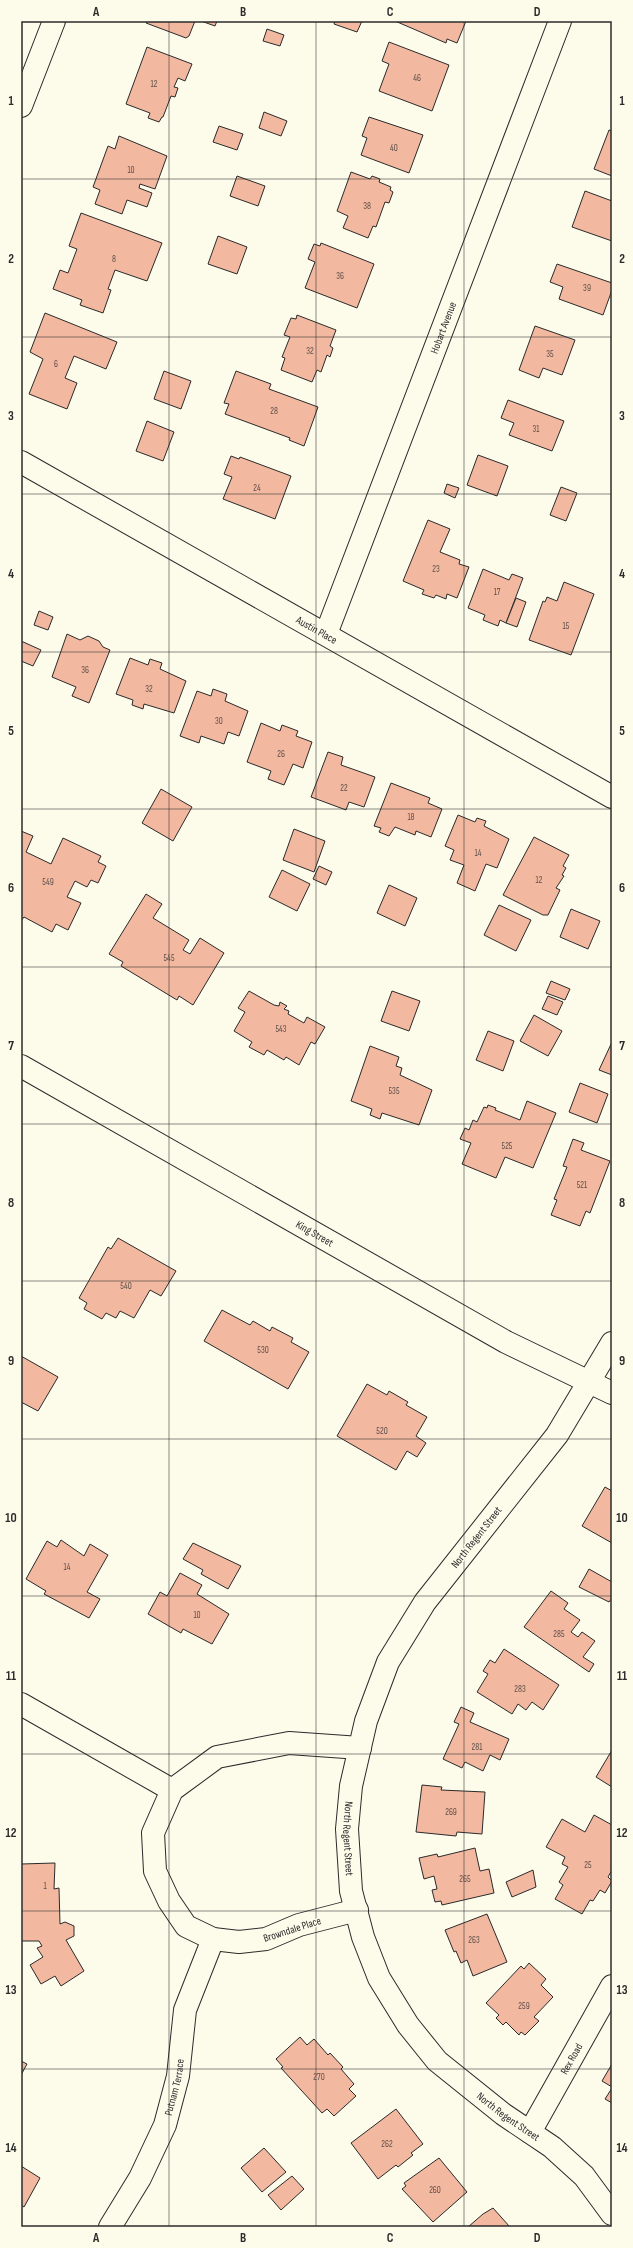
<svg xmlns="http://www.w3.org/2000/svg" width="633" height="2248" font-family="'Sofia Sans Condensed',sans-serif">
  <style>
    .building { fill: #f2b8a0; stroke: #2b2b2b }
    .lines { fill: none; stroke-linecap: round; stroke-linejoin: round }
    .minor-casing { stroke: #2b2b2b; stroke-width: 24 }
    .tertiary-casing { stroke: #2b2b2b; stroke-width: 24 }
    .secondary-casing { stroke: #2b2b2b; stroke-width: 24 }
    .minor { stroke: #fdfbea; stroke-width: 22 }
    .tertiary { stroke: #fdfbea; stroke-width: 22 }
    .secondary { stroke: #fdfbea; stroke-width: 22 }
    .grid { fill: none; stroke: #2b2b2b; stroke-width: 1; stroke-opacity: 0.55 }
    .labels { text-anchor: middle; stroke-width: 3; stroke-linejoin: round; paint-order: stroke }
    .number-label { font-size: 9px; fill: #5d4e48 }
    .street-label { font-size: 11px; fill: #2b2b2b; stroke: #fdfbea }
    .neatline { fill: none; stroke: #2b2b2b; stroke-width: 1.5 }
    .grid-label { font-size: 13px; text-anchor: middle; font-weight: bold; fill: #2b2b2b }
  </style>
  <rect width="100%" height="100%" fill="#fdfbea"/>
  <g class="building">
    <polygon points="147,21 195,21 189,36 186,38 146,23"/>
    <polygon points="201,21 217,21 215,26"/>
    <polygon points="335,21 362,21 357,32 334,24"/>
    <polygon points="395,21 466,21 457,43 447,39 446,43"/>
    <polygon points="267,29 284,35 280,46 263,41"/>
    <polygon points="389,42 449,65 432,111 379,91 389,64 382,61"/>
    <polygon points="147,47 192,64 185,81 178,78 174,87 178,88 175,97 171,96 163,117 162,117 159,122 148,118 150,113 126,104"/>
    <polygon points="264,112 287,121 281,136 259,128"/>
    <polygon points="369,117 423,135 409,173 361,155 367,138 362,136"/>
    <polygon points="219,126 243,134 237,150 213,142"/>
    <polygon points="609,130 612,131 612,176 594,169"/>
    <polygon points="119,136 167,156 155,189 140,184 139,188 152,193 147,207 127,200 122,214 95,204 100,190 93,187 108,146 115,149"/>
    <polygon points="351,172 370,179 372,176 380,179 379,182 391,187 390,190 393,192 389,203 385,202 376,227 373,226 368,238 343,228 348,216 337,211"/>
    <polygon points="237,176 265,186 258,206 230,196"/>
    <polygon points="585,191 612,201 612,241 572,227"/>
    <polygon points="81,213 162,243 147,281 115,270 108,289 111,290 103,313 80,305 82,300 53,289 60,270 68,273 77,249 69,246"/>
    <polygon points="218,236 247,247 237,274 208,264"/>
    <polygon points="321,243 374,264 357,308 305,288 315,262 308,259 314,244 320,246"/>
    <polygon points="557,264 612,283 612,290 603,315 559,299 563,287 550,282"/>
    <polygon points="45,313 117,342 106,369 74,356 65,378 77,383 67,409 29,394 43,359 30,352"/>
    <polygon points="297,315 336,330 330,346 333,348 330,357 327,355 321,372 317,370 312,382 281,370 285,358 282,357 290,337 284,335 291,318 296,319"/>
    <polygon points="535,326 575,340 562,375 543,368 539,378 519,370"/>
    <polygon points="164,371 191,381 181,409 154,399"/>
    <polygon points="236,371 271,384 269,389 318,407 304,446 289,440 290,438 225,414 229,404 224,403"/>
    <polygon points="508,400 564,421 552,451 509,435 514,423 501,418"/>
    <polygon points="147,421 174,432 163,461 136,451"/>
    <polygon points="478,455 508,466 497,496 467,485"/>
    <polygon points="231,456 239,459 240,457 291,476 275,519 223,499 232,477 224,474"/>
    <polygon points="447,484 459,488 455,498 444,493"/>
    <polygon points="561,487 577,493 566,521 550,515"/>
    <polygon points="428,520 450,529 440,552 460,560 459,564 469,567 457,598 447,594 446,599 436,595 434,598 422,594 424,590 403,581"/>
    <polygon points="483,569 509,580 512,574 523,578 506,623 500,620 498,626 483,620 485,615 468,608"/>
    <polygon points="564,582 594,594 571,655 529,640 543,601 545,602 547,597 557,601"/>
    <polygon points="516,598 526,602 517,627 506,623"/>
    <polygon points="39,611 53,617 48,630 34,625"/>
    <polygon points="67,634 80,640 88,636 99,641 103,647 110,650 89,703 72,696 76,687 52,677"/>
    <polygon points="21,641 41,650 33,666 21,661"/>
    <polygon points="130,658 148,665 150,659 162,663 160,669 186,681 174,713 144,704 143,709 132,705 133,700 116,694"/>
    <polygon points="213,689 227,694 225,701 248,711 239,736 228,732 224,744 201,736 199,743 180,736 197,691 211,696"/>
    <polygon points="261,723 280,731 282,725 298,731 296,736 312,742 303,768 293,764 284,785 268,779 271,771 247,762"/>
    <polygon points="328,752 343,757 341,765 375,777 364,807 349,802 346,810 311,797"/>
    <polygon points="391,783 430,798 428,803 442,809 431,837 416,831 415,835 395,827 389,836 379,832 381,828 374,826"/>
    <polygon points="161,789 192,807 173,841 142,823"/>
    <polygon points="458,815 475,822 477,818 486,821 484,826 509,839 497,868 486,864 475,891 457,883 464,865 450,860 454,850 445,846"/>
    <polygon points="294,829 325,841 314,872 283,860"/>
    <polygon points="21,831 33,836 26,852 51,864 63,838 101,856 98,862 106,866 98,883 91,880 87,887 75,881 67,897 81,903 68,930 56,924 52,932 24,917 21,921"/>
    <polygon points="534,837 569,855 563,866 566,868 562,875 564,876 556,888 560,890 548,915 543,915 503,895"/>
    <polygon points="319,866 332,872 326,885 313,879"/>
    <polygon points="282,870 310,884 297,911 269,897"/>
    <polygon points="389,885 417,898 405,926 377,913"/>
    <polygon points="146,894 162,904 153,918 189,940 183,950 190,954 200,938 224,953 193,1005 179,996 177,1000 121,966 123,962 109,954"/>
    <polygon points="499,905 531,920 516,951 484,935"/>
    <polygon points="571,909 600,921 588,949 560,937"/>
    <polygon points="551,981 570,989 565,1000 546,993"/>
    <polygon points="249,991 274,1005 279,1006 280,1002 287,1006 284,1009 289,1011 288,1014 304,1023 307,1017 325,1027 315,1044 311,1042 299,1065 286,1057 284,1060 267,1050 264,1055 249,1047 252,1042 234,1031 245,1012 238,1008"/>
    <polygon points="392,991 420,1001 409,1031 381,1021"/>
    <polygon points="548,996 563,1002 557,1015 542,1009"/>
    <polygon points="534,1015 562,1031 548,1056 520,1041"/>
    <polygon points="488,1031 514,1041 503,1071 476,1060"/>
    <polygon points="612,1042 612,1075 599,1070"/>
    <polygon points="370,1046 399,1057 396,1066 402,1068 400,1075 432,1090 419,1125 382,1113 380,1119 370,1115 372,1109 351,1101"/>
    <polygon points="580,1083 608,1094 597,1123 569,1112"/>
    <polygon points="527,1101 556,1113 533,1168 505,1157 496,1178 462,1164 471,1143 460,1139 465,1128 469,1130 473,1120 477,1122 484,1107 487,1108 488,1105 496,1108 495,1110 520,1120"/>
    <polygon points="573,1139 584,1143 581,1150 610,1161 590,1213 586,1211 580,1226 551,1215 557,1200 554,1199 567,1167 563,1166"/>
    <polygon points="118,1238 176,1271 161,1296 150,1290 134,1318 120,1311 116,1318 106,1313 102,1319 84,1309 87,1303 79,1298 108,1247 111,1249"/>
    <polygon points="222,1310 250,1325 253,1321 270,1331 272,1327 293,1338 291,1342 309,1352 288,1389 204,1341"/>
    <polygon points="21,1356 58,1377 38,1411 21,1402"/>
    <polygon points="367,1384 387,1395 389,1391 408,1402 406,1405 427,1417 416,1436 426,1443 417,1457 407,1451 396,1470 337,1436"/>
    <polygon points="605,1487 612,1491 612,1543 582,1526"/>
    <polygon points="61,1540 84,1556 90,1544 108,1555 87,1592 100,1599 89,1618 44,1594 46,1591 26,1579 47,1541 57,1547"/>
    <polygon points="193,1543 241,1566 228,1589 201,1574 203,1570 183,1559"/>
    <polygon points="589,1569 612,1582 612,1598 609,1602 579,1587"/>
    <polygon points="180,1573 202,1585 197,1594 229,1614 212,1644 183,1629 181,1633 148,1614 160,1592 167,1596"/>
    <polygon points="551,1591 568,1603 564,1609 580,1620 571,1632 578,1637 582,1632 595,1641 583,1657 594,1664 589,1672 524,1627"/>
    <polygon points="504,1649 559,1685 543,1710 532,1702 526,1710 518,1704 512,1714 477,1692 488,1674 483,1671 490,1660 495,1663"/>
    <polygon points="461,1707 474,1713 470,1722 509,1739 500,1760 490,1755 483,1771 465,1762 462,1768 443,1759 459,1724 454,1722"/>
    <polygon points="612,1750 612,1787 596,1777"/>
    <polygon points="422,1785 442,1787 441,1790 485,1792 482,1834 457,1832 456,1836 416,1832"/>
    <polygon points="594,1815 612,1825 612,1870 608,1877 612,1881 605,1893 600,1890 593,1901 590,1900 582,1914 555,1899 563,1885 559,1882 568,1867 562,1864 565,1857 546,1847 562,1819 585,1832"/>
    <polygon points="475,1848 480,1871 489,1869 494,1893 442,1905 441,1901 435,1902 432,1890 437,1889 434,1876 424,1879 419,1858 437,1854 438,1857"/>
    <polygon points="55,1863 54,1889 59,1888 60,1924 65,1922 74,1926 74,1936 66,1940 84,1971 61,1986 55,1976 41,1984 30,1965 43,1957 37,1948 42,1946 39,1941 21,1941 21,1864"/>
    <polygon points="533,1870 536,1887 512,1897 506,1882"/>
    <polygon points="487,1914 507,1962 473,1976 467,1960 461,1963 456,1951 454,1952 445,1930"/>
    <polygon points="529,1963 546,1979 541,1985 553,1997 534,2017 539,2021 525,2035 521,2032 519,2035 506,2022 503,2025 496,2018 499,2015 486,2003 521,1966 524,1969"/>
    <polygon points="300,2037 307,2045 314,2039 328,2055 330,2053 343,2067 341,2069 354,2084 349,2089 356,2096 334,2116 327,2109 322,2113 281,2068 283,2067 276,2059"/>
    <polygon points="21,2061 27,2064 21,2075"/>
    <polygon points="612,2064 612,2087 602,2081"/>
    <polygon points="612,2088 612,2103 605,2099"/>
    <polygon points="396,2109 423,2144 411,2153 413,2155 398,2167 396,2165 378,2179 351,2143"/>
    <polygon points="264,2148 286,2172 262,2192 241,2168"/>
    <polygon points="439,2158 467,2192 433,2222 402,2189 406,2186 404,2183"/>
    <polygon points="21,2166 40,2178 24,2207 21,2205"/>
    <polygon points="292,2176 304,2189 281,2210 268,2195"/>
    <polygon points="493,2208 510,2227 468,2227 483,2214"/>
  </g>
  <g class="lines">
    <defs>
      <g id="minor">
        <polyline points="21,106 54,21"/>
        <path id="s1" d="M21,462L612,797"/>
        <path id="s2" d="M326,634L560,21"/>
        <polyline points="21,1704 172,1790"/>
        <polyline points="357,1910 299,1925 266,1939 239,1942 213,1939 186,1926 169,1901 155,1871 153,1833 172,1790 217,1757 289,1743 360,1748"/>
        <path id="s3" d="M530,2132L612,1986"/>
        <path id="s4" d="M110,2227L140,2178L165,2125L178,2076L185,2010L213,1939"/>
      </g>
      <g id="tertiary">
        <path id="s5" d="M612,1343L557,1435L425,1602L388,1662L366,1721L351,1786L347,1829L351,1891L363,1937L379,1978L408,2025L437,2061L503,2114L552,2147L584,2176L612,2214"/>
      </g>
      <g id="secondary">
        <path id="s6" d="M21,1066L506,1342L612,1393"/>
      </g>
    </defs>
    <use href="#minor" class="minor-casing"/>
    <use href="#tertiary" class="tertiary-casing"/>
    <use href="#secondary" class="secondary-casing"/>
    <use href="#minor" class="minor"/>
    <use href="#tertiary" class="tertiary"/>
    <use href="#secondary" class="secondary"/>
  </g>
  <path class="grid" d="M169,21V2227M316,21V2227M464,21V2227M21,179H612M21,337H612M21,494H612M21,652H612M21,809H612M21,967H612M21,1124H612M21,1281H612M21,1439H612M21,1596H612M21,1754H612M21,1911H612M21,2069H612"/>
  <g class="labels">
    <g class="number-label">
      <text x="417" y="81">46</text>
      <text x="154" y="87">12</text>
      <text x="394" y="151">40</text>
      <text x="131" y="173">10</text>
      <text x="367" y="209">38</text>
      <text x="114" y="262">8</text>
      <text x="340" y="279">36</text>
      <text x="587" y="291">39</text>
      <text x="310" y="354">32</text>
      <text x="550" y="357">35</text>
      <text x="56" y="367">6</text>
      <text x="274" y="414">28</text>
      <text x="536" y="432">31</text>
      <text x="257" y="491">24</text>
      <text x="436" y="572">23</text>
      <text x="497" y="595">17</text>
      <text x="566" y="629">15</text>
      <text x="85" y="673">36</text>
      <text x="149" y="692">32</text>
      <text x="219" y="724">30</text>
      <text x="281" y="757">26</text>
      <text x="344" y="791">22</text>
      <text x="411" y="820">18</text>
      <text x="478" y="856">14</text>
      <text x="539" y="883">12</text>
      <text x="48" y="885">549</text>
      <text x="169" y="961">545</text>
      <text x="281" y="1032">543</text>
      <text x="394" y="1094">535</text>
      <text x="507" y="1149">525</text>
      <text x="582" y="1188">521</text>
      <text x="126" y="1289">540</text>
      <text x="263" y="1353">530</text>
      <text x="382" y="1434">520</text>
      <text x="67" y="1570">14</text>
      <text x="197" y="1618">10</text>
      <text x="559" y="1637">285</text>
      <text x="520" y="1692">283</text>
      <text x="477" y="1750">281</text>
      <text x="451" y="1815">269</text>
      <text x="588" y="1868">25</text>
      <text x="465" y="1882">265</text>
      <text x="45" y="1889">1</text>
      <text x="474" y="1943">263</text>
      <text x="524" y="2009">259</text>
      <text x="319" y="2080">270</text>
      <text x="387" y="2147">262</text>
      <text x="435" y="2193">260</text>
    </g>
    <g class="street-label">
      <text dy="4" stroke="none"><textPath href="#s2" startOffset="328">Hobart Avenue</textPath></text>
      <text dy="4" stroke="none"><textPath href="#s1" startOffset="340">Austin Place</textPath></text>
      <text dy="4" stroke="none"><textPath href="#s6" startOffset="338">King Street</textPath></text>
      <text transform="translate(476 1537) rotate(-52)" y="4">North Regent Street</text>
      <text dy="4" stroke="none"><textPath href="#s5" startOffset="573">North Regent Street</textPath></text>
      <text transform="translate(292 1929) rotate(-18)" y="4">Browndale Place</text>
      <text dy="4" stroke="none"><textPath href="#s3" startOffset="84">Rex Road</textPath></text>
      <text dy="4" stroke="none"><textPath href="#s4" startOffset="155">Putnam Terrace</textPath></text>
      <text dy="4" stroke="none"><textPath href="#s5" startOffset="909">North Regent Street</textPath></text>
    </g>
  </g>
  <rect width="633" height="2248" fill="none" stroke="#fdfbea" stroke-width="44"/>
  <rect x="22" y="22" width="589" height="2204" class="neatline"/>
  <g class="grid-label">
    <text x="96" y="16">A</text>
    <text x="243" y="16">B</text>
    <text x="390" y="16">C</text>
    <text x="537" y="16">D</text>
    <text x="11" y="105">1</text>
    <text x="622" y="105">1</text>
    <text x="11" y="263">2</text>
    <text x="622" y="263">2</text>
    <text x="11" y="420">3</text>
    <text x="622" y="420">3</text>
    <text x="11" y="578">4</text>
    <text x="622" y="578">4</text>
    <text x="11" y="735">5</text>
    <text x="622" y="735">5</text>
    <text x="11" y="892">6</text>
    <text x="622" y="892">6</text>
    <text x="11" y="1050">7</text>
    <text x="622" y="1050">7</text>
    <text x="11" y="1207">8</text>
    <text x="622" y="1207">8</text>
    <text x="11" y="1365">9</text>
    <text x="622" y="1365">9</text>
    <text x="11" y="1522">10</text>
    <text x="622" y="1522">10</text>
    <text x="11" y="1680">11</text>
    <text x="622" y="1680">11</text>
    <text x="11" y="1837">12</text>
    <text x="622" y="1837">12</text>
    <text x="11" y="1994">13</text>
    <text x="622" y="1994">13</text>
    <text x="11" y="2152">14</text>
    <text x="622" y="2152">14</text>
    <text x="96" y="2242">A</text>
    <text x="243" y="2242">B</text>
    <text x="390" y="2242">C</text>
    <text x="537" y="2242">D</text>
  </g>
</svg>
